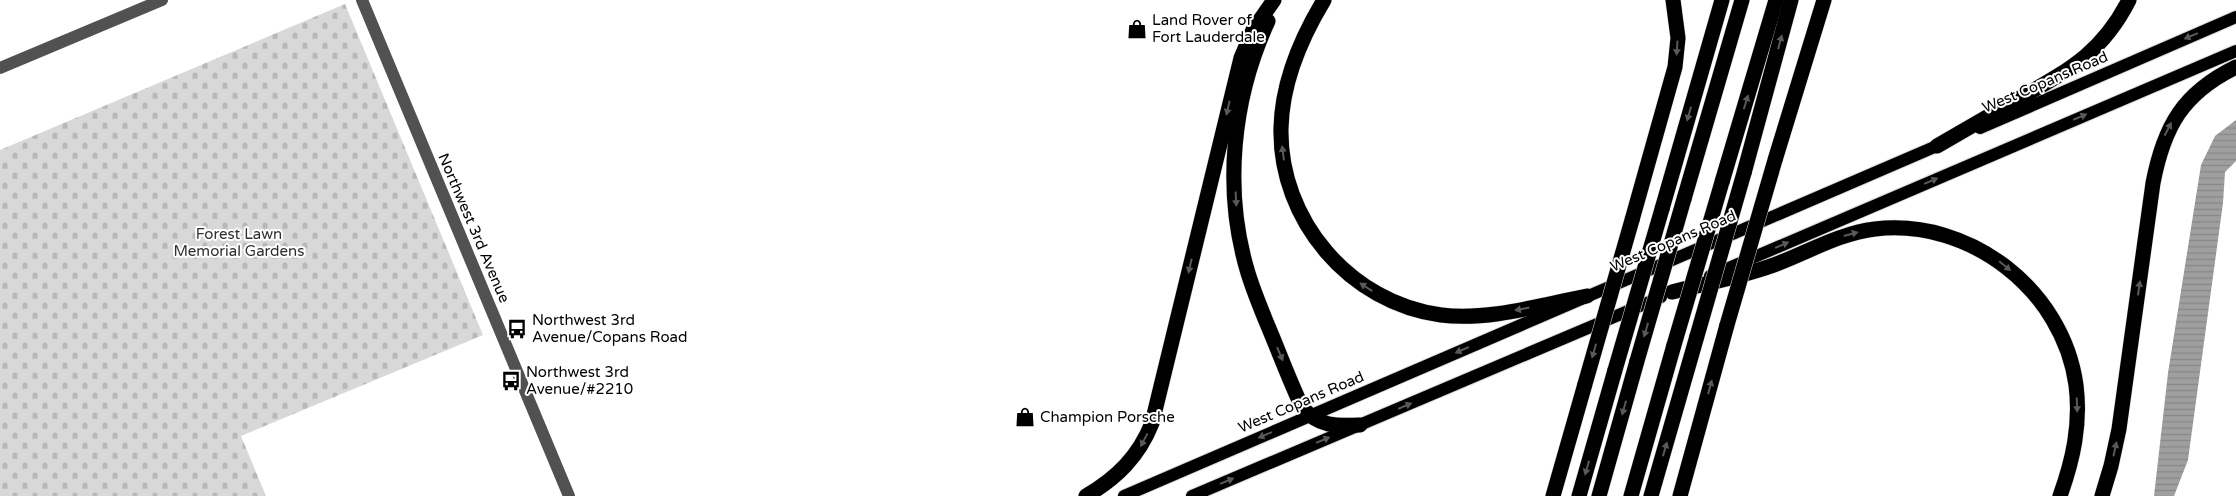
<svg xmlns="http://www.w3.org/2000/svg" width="2236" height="496" font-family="'Varela Round',sans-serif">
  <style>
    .cemetery { fill: url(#cemetery-stones) }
    .water { fill: url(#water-rules) }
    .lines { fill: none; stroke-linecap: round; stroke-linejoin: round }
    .major-casing { stroke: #dbdbdb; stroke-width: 14 }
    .highway-casing { stroke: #dbdbdb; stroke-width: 16 }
    .minor { stroke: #515151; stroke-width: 12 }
    .major { stroke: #000; stroke-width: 12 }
    .highway { stroke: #000; stroke-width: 15 }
    .highway-bridge-casing { stroke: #dbdbdb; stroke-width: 16; stroke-linecap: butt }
    .highway-bridge { stroke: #000; stroke-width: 15 }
    .oneway { fill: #595959 }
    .labels { text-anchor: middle; stroke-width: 4; stroke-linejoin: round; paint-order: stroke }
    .poi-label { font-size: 15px; fill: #000; stroke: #fff; text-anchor: start }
    .street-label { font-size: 15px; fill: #000; stroke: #fff }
    .park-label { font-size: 15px; fill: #2f2f2f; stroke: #fff }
  </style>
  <defs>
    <pattern id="cemetery-stones" width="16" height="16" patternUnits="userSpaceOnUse" patternTransform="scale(1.25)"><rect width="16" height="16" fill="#d8d8d8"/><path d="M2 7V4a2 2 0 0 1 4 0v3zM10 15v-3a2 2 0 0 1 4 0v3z" fill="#b8b8b8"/></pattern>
    <pattern id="water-rules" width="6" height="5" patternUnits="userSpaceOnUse" patternTransform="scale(1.25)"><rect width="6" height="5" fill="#9f9f9f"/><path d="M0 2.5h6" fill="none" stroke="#878787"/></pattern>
  </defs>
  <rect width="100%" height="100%" fill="#fff"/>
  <polygon class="cemetery" points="345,4 483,335 241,436 266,496 0,496 0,150"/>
  <polygon class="water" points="2236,120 2236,161 2225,172 2223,203 2188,460 2174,496 2154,496 2168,373 2201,165 2215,136"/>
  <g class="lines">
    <defs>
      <g id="major">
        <polyline points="1980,128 2236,17"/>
        <polyline points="1710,276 2236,51"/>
        <polyline points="1124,496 1946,142"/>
        <polyline points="1192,496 1661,297"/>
      </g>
      <g id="highway">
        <path d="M1324,0C1301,38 1282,83 1281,128C1279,220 1350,303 1441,315C1489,321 1540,305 1587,296"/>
        <path d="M1268,21C1232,99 1223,191 1248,273C1256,299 1267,323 1277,348C1285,368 1293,388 1302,407C1318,427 1337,426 1360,425"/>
        <path d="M1937,146C1965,130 1992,114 2020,98C2069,70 2102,53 2129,0"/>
        <polyline points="1775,160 1824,0"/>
        <polyline points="1744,173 1791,0"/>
        <polyline points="1722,182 1776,0"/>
        <polyline points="1684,199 1742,0"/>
        <polyline points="1662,209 1722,0"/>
        <polyline points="1632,220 1675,67 1678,38 1673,0"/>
        <path d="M1672,292C1707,283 1746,276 1779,263C1810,251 1841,233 1875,229C1970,218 2063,290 2076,385C2081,424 2073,460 2060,496"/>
        <path d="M1086,496C1117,478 1139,456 1152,423L1241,58L1253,30L1274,0"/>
        <polyline points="1553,496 1585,384"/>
        <polyline points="1579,496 1615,370"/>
        <polyline points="1599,496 1637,361"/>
        <polyline points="1631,496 1674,345"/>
        <polyline points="1651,496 1697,336"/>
        <polyline points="1680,496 1727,325"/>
        <path d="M2102,496L2111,466L2119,429L2153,183C2164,126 2183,93 2236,67"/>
      </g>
    </defs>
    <use href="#major" class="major-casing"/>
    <use href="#highway" class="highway-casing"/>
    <g class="minor">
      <polyline points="362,0 569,496"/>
      <polyline points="0,68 162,0"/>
    </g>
    <use href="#major" class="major"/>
    <use href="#highway" class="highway"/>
    <defs>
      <g id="highway-bridge">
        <polyline points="1727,325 1775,160"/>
        <polyline points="1697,336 1744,173"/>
        <polyline points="1674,345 1722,182"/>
        <polyline points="1637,361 1684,199"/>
        <polyline points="1615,370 1662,209"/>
        <polyline points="1585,384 1632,220"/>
      </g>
    </defs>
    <use href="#highway-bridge" class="highway-bridge-casing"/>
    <use href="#highway-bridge" class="highway-bridge"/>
  </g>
  <defs><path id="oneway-solid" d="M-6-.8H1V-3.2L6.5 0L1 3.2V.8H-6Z" transform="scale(1.25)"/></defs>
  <g class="oneway">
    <use href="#oneway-solid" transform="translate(2191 36) rotate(157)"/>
    <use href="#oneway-solid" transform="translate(1780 42) rotate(-75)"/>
    <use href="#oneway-solid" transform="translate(1677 48) rotate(94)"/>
    <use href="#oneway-solid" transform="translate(1746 102) rotate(-73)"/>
    <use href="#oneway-solid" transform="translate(1228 108) rotate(103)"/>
    <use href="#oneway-solid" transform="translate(1689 114) rotate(106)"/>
    <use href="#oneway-solid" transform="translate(2080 117) rotate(-23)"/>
    <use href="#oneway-solid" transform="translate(2168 129) rotate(-63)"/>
    <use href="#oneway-solid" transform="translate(1283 153) rotate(-97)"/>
    <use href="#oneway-solid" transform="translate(1931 181) rotate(-23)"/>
    <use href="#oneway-solid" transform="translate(1236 199) rotate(87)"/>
    <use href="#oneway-solid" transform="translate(1851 234) rotate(-15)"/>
    <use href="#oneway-solid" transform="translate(1782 245) rotate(-23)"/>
    <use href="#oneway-solid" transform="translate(1190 266) rotate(103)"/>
    <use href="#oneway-solid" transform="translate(2005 266) rotate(39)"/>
    <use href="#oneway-solid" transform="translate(1366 287) rotate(-147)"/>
    <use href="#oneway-solid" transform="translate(2139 288) rotate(-82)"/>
    <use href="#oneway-solid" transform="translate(1522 309) rotate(169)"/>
    <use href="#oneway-solid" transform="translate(1646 330) rotate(106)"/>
    <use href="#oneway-solid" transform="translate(1462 350) rotate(157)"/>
    <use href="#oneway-solid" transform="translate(1594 351) rotate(106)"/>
    <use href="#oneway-solid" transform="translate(1280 354) rotate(67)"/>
    <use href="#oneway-solid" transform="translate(1710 387) rotate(-75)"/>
    <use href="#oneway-solid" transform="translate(2077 405) rotate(88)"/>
    <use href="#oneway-solid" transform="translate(1405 406) rotate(-23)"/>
    <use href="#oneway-solid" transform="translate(1624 408) rotate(106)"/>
    <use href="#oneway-solid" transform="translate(1265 435) rotate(157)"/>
    <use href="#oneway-solid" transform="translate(1144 440) rotate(118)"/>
    <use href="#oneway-solid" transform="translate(1323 440) rotate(-23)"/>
    <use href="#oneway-solid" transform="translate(1665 449) rotate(-74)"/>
    <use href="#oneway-solid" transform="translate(2115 449) rotate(-78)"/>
    <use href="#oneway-solid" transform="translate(1587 468) rotate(106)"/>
    <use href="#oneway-solid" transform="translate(1227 481) rotate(-23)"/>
  </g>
  <defs>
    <symbol id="shop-bare" viewBox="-9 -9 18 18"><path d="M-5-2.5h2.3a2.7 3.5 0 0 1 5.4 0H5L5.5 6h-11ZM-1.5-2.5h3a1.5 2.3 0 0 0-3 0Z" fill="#000" stroke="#fff" stroke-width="2.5" paint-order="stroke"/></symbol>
    <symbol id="bus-bare" viewBox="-9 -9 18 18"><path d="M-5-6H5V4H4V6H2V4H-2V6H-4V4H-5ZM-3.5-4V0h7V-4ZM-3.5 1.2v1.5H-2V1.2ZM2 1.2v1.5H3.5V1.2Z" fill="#000" stroke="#fff" stroke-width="2.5" paint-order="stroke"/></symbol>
  </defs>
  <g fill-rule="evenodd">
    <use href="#shop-bare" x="1123" y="15" width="28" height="28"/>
    <use href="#bus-bare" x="503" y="315" width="28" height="28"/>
    <use href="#bus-bare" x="497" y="367" width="28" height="28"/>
    <use href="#shop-bare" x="1011" y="403" width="28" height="28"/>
  </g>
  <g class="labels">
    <g class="poi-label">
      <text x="1152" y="25">Land Rover of<tspan x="1152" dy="17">Fort Lauderdale</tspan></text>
      <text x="532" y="325">Northwest 3rd<tspan x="532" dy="17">Avenue/Copans Road</tspan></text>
      <text x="526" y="377">Northwest 3rd<tspan x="526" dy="17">Avenue/#2210</tspan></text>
      <text x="1040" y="422">Champion Porsche</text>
    </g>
    <g class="street-label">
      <text transform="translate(2045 82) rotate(-23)" y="5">West Copans Road</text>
      <text transform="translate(474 228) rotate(67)" y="5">Northwest 3rd Avenue</text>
      <text transform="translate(1673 241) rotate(-23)" y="5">West Copans Road</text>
      <text transform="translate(1301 402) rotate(-23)" y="5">West Copans Road</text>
    </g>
    <g class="park-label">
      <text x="239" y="239">Forest Lawn<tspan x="239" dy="17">Memorial Gardens</tspan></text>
    </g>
  </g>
</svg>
